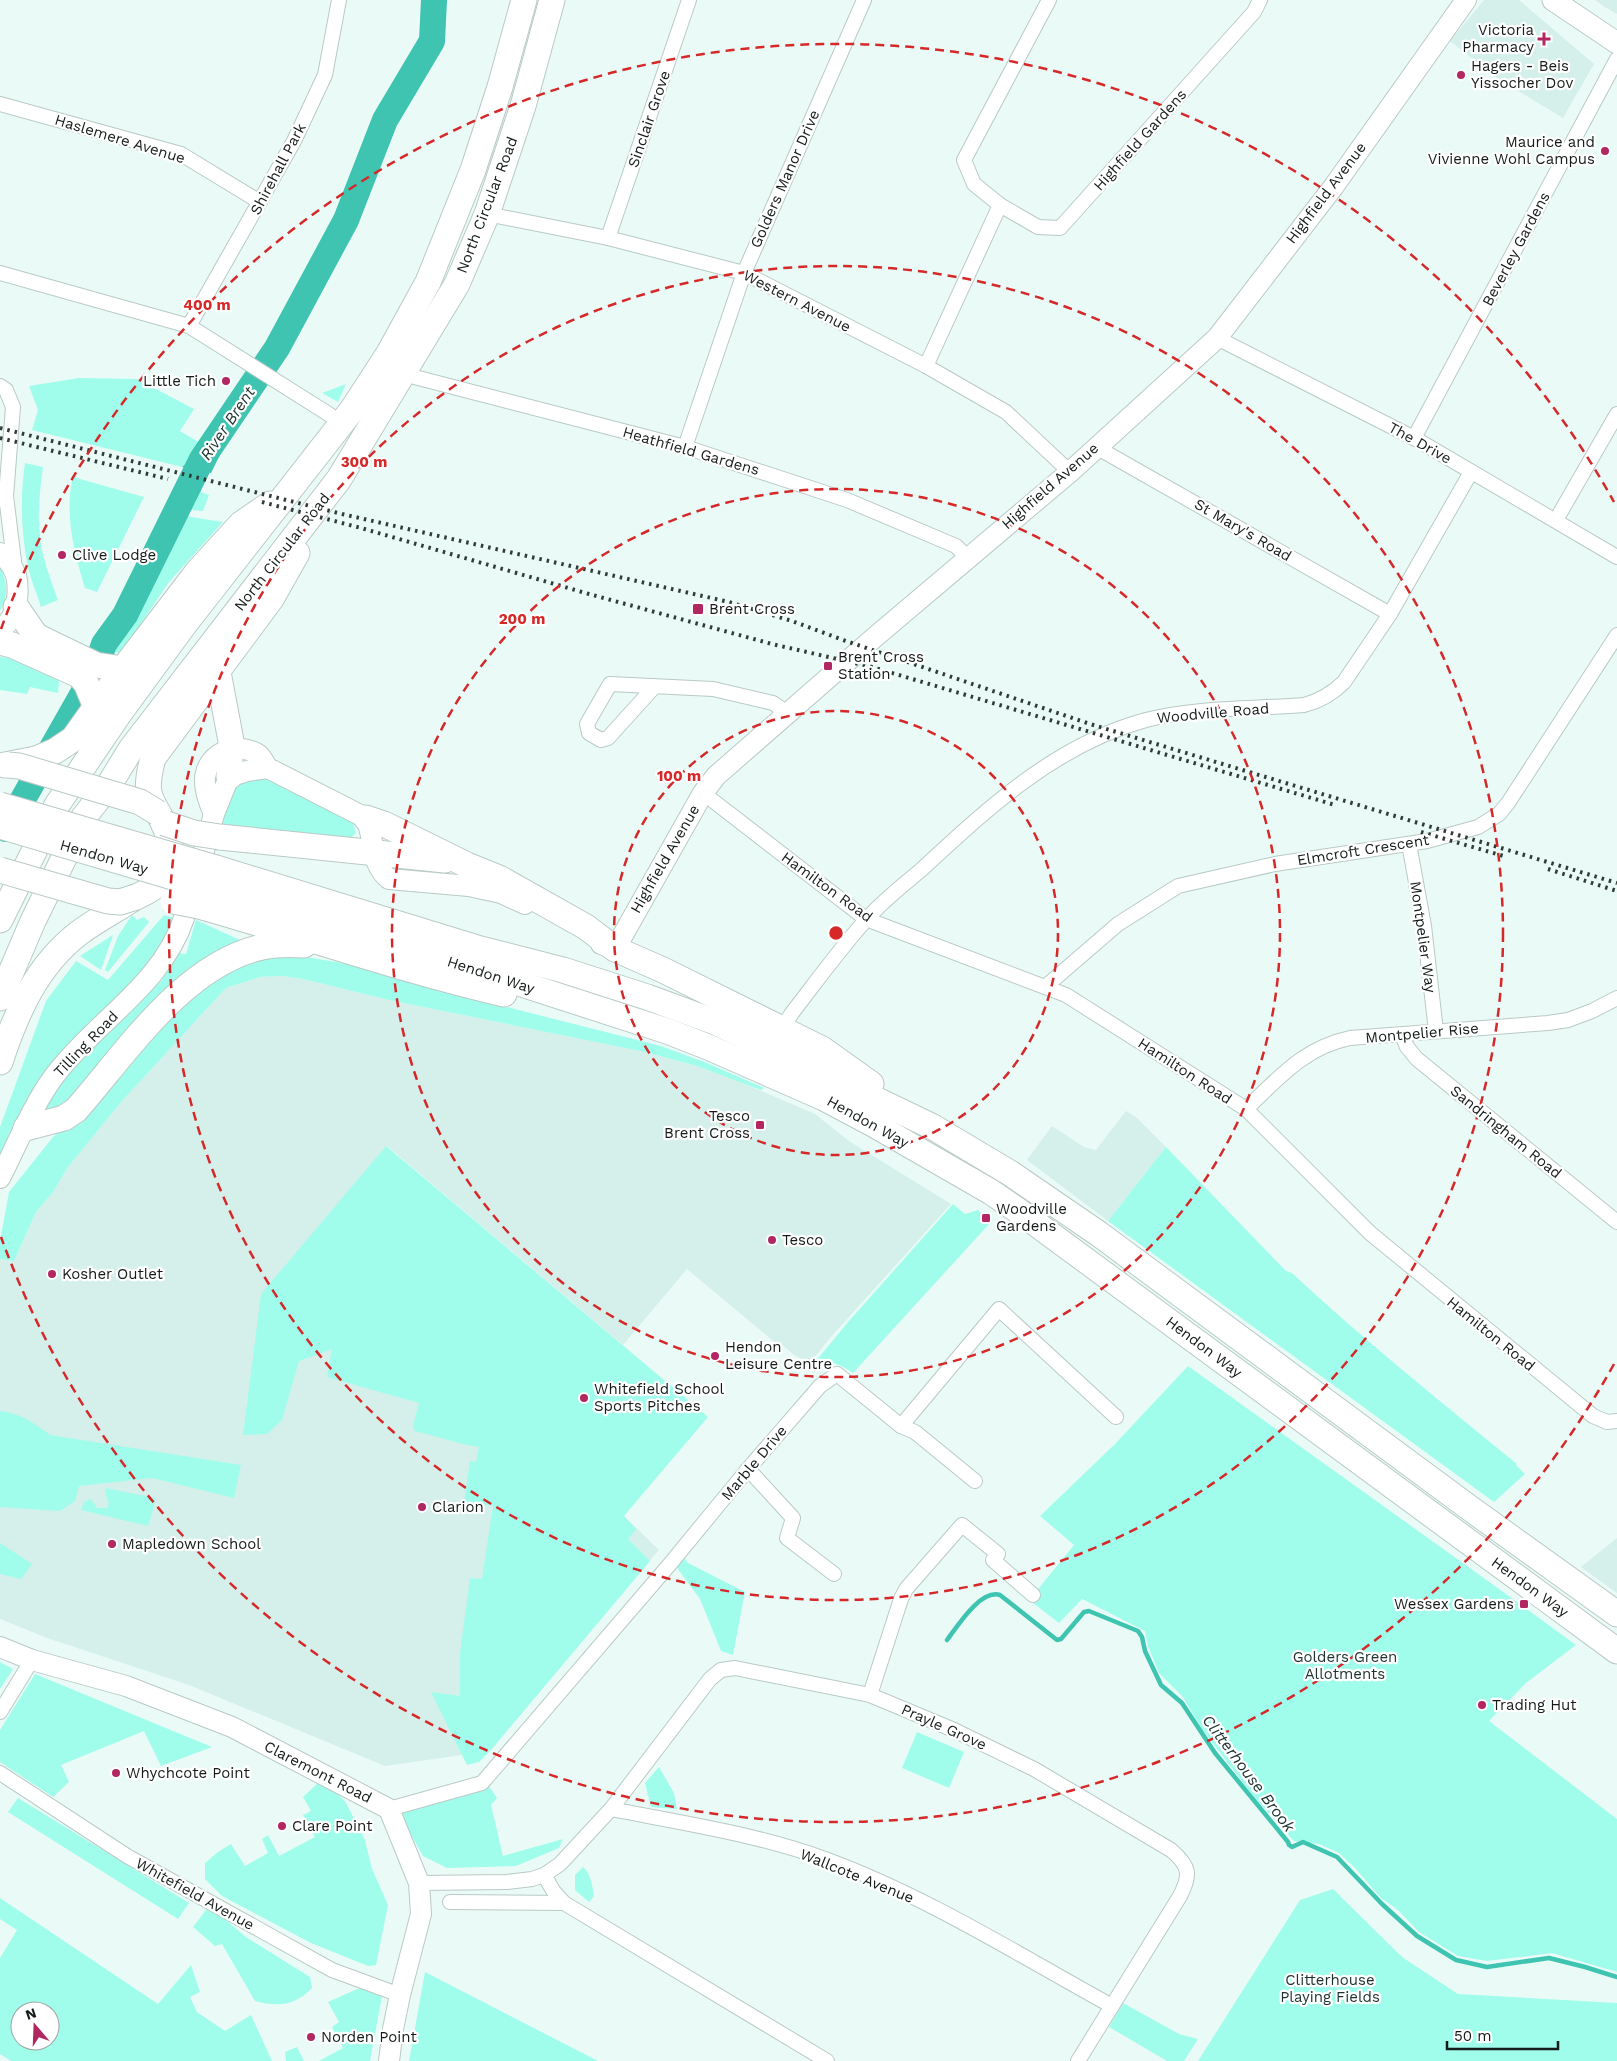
<svg xmlns="http://www.w3.org/2000/svg" width="1617" height="2061" font-family="'Work Sans',sans-serif">
  <style>
    .built { fill: #d5efea }
    .green { fill: #a0fdec; fill-rule: evenodd }
    .water { fill: #3ec4b0 }
    .lines { fill: none; stroke-linecap: round; stroke-linejoin: round }
    .stream { stroke: #3ec4b0; stroke-width: 4.5 }
    .river { stroke: #3ec4b0; stroke-width: 26 }
    .street-casing { stroke: #b9cac6; stroke-width: 16 }
    .secondary-casing { stroke: #b9cac6; stroke-width: 22 }
    .primary-casing { stroke: #b9cac6; stroke-width: 23 }
    .highway-casing { stroke: #b9cac6; stroke-width: 27 }
    .street { stroke: #fff; stroke-width: 14 }
    .secondary { stroke: #fff; stroke-width: 20 }
    .primary { stroke: #fff; stroke-width: 21 }
    .highway { stroke: #fff; stroke-width: 25 }
    .rail { stroke: #333b38; stroke-width: 4; stroke-dasharray: 2.5 5; stroke-linecap: butt }
    .highway-bridge-casing { stroke: #b9cac6; stroke-width: 27; stroke-linecap: butt }
    .highway-bridge { stroke: #fff; stroke-width: 25 }
    .ring { fill: none; stroke: #d62828; stroke-width: 2.5; stroke-dasharray: 9 6 }
    .poi-dot { fill: #b22661; stroke: #fff; stroke-width: 2 }
    .labels { text-anchor: middle; stroke-width: 4.5; stroke-linejoin: round; paint-order: stroke }
    .poi-label { font-size: 15px; fill: #151b19; stroke: #fff; text-anchor: start }
    .street-label { font-size: 15px; fill: #151b19; stroke: #fff }
    .park-label { font-size: 15px; fill: #1d332f; stroke: #fff }
    .water-label { font-size: 16px; font-style: italic; fill: #1b312d; stroke: #fff }
    .centre { fill: #d62828; stroke: #fff; stroke-width: 2.5 }
    .ring-label { font-size: 15px; text-anchor: middle; font-weight: bold; fill: #d62828; stroke: #fff; stroke-width: 4.5; stroke-linejoin: round; paint-order: stroke }
  </style>
  <rect width="100%" height="100%" fill="#eafbf7"/>
  <g class="built">
    <polygon points="1484,0 1519,0 1594,64 1563,118 1498,79 1450,41"/>
    <polygon points="1595,0 1617,0 1617,14 1603,6"/>
    <polygon points="282,976 303,979 389,1000 645,1052 697,1066 736,1080 815,1114 849,1141 951,1204 830,1338 810,1363 794,1355 779,1342 777,1344 687,1269 623,1345 387,1146 303,1245 624,1516 659,1550 490,1751 385,1766 189,1685 47,1638 0,1619 0,1259 14,1261 36,1212 53,1192 68,1167 122,1101 226,988 260,977"/>
    <polygon points="1126,1111 1136,1117 1166,1147 1108,1221 1027,1160 1052,1126 1084,1147 1096,1150"/>
    <polygon points="1617,1538 1617,1593 1581,1567"/>
  </g>
  <g class="green">
    <polygon points="424,0 439,0 439,36 428,68 397,113 388,131 373,183 360,214 275,365 258,354 285,318 319,252 339,220 364,165 372,134 380,113 390,97 415,63 423,36"/>
    <polygon points="79,378 137,379 194,409 180,431 202,444 196,456 182,467 32,430 38,410 29,386"/>
    <polygon points="346,384 338,402 322,393"/>
    <path d="M25,463L43,467C40,490 37,513 40,537C42,558 51,580 58,600L41,607C37,594 31,580 28,567C21,533 20,496 25,463Z"/>
    <path d="M73,477L144,497L97,592L85,588C74,553 64,513 73,477Z"/>
    <polygon points="192,489 209,495 203,511 182,509"/>
    <polygon points="179,515 223,522 169,582 121,653 110,651 131,622 141,591"/>
    <path d="M0,567C7,580 9,597 0,610Z"/>
    <polygon points="0,657 14,658 59,681 58,693 30,687 27,694 0,690"/>
    <polygon points="268,777 347,817 353,823 356,833 347,841 222,825 233,788 239,781"/>
    <polygon points="132,915 137,920 144,917 149,922 108,972 105,970 118,936"/>
    <polygon points="164,915 175,918 160,951 17,1121 9,1134 0,1158 0,1127 46,1001 76,961 108,980"/>
    <polygon points="196,920 249,944 71,1107 37,1120 62,1079 100,1037 161,981 179,953 186,954"/>
    <polygon points="113,935 101,970 80,956"/>
    <polygon points="256,954 295,955 348,964 424,986 661,1046 707,1063 764,1088 761,1090 697,1066 645,1052 389,1000 303,979 282,976 260,977 226,988 122,1101 68,1167 53,1192 36,1212 14,1261 0,1259 0,1241 9,1192 53,1137 78,1117 196,986"/>
    <polygon points="386,1146 708,1417 624,1516 636,1529 628,1539 650,1561 490,1751 479,1762 467,1765 431,1692 460,1696 460,1653 470,1578 482,1579 493,1506 464,1502 470,1461 476,1462 479,1447 467,1445 415,1431 413,1426 419,1403 327,1377 332,1349 299,1361 282,1420 267,1434 243,1435 261,1294"/>
    <path d="M1166,1147L1286,1271L1292,1273C1364,1340 1441,1402 1517,1464L1516,1465L1525,1474L1494,1502L1108,1221Z"/>
    <path d="M953,1204L965,1214L978,1210L991,1222L853,1373C839,1364 832,1361 815,1362L849,1321Z"/>
    <polygon points="1188,1366 1520,1604 1576,1645 1526,1683 1489,1721 1617,1819 1617,1972 1552,1953 1487,1961 1458,1956 1419,1932 1398,1910 1381,1898 1354,1867 1339,1853 1319,1844 1294,1841 1253,1796 1218,1750 1201,1728 1183,1697 1159,1673 1148,1646 1145,1631 1082,1599 1059,1623 1029,1600 1074,1545 1040,1516 1115,1444"/>
    <path d="M0,1411C20,1413 34,1423 50,1435L241,1465L234,1498L152,1478L79,1486L75,1501L60,1511L0,1507Z"/>
    <polygon points="105,1488 156,1498 148,1526 81,1510 84,1502 91,1499 97,1508 107,1508 109,1503 106,1496"/>
    <polygon points="0,1543 32,1564 21,1579 0,1574"/>
    <polygon points="682,1555 688,1563 745,1592 733,1655 721,1651 700,1599 675,1565"/>
    <polygon points="0,1662 13,1669 0,1689"/>
    <polygon points="35,1674 212,1747 161,1766 144,1731 61,1765 69,1782 53,1797 0,1762 0,1730"/>
    <polygon points="917,1732 964,1752 949,1788 902,1768"/>
    <polygon points="659,1767 674,1793 677,1809 651,1807 645,1783"/>
    <polygon points="321,1780 345,1801 365,1840 372,1869 388,1905 376,1965 368,1966 311,1943 222,1896 205,1879 205,1863 218,1852 231,1844 245,1866 268,1853 262,1839 268,1835 279,1856 315,1837 303,1815 311,1811 303,1797"/>
    <polygon points="489,1786 497,1798 491,1805 503,1856 563,1839 559,1848 516,1866 447,1868 423,1856 406,1826 401,1812"/>
    <polygon points="18,1798 189,1903 178,1919 8,1812"/>
    <path d="M583,1867C591,1873 592,1886 594,1896L589,1902L575,1890V1875Z"/>
    <polygon points="1333,1889 1402,1957 1458,1994 1617,2003 1617,2061 1198,2061 1300,1900"/>
    <path d="M0,1898L158,2004L191,1965L200,1992L190,1997L197,2012L225,2031L251,2015L272,2061H11L0,2054V1958L17,1930L0,1919ZM20,2011H50V2041H20Z"/>
    <path d="M209,1906L246,1937L310,1977L312,1988C295,2006 278,2007 255,2001L222,1944L215,1946L193,1927Z"/>
    <polygon points="425,1972 598,2061 409,2061"/>
    <polygon points="357,1989 369,1989 382,1996 370,2061 319,2061 343,2048 332,2027 339,2022 328,2002"/>
    <polygon points="1123,2003 1179,2034 1198,2039 1184,2061 1167,2061 1109,2027"/>
    <polygon points="297,2047 304,2061 286,2061 285,2052"/>
  </g>
  <polygon class="water" points="251,376 265,388 233,428 211,473 182,467 196,456"/>
  <g class="lines">
    <path class="stream" d="M947,1640C957,1627 980,1589 1000,1595L1057,1640L1061,1639L1084,1612L1089,1611L1138,1631L1142,1637L1145,1651L1161,1685L1182,1703L1215,1753L1288,1842L1289,1845L1292,1847L1303,1842L1337,1857L1382,1904L1417,1936L1456,1960L1487,1967L1549,1958L1585,1967L1617,1977"/>
    <polyline class="river" points="6,829 94,674 104,644 125,615 202,459 277,348 346,220 385,120 432,41 434,0"/>
    <defs>
      <g id="street">
        <polyline points="0,104 181,154 260,202"/>
        <polyline points="1000,205 1038,227 1060,228 1254,12 1260,0"/>
        <polyline points="487,214 608,238 744,273 926,366 1006,412 1070,472"/>
        <polyline points="608,238 689,0"/>
        <polyline points="0,273 189,326 330,415"/>
        <polyline points="189,326 294,141 325,75 339,0"/>
        <polyline points="1217,338 1414,438 1617,557"/>
        <polyline points="926,366 1000,205 974,184 964,160 1049,0"/>
        <polyline points="403,374 685,447 847,500 956,546 968,558"/>
        <polyline points="0,386 6,390 13,407 6,496 15,569"/>
        <polyline points="1414,438 1617,59"/>
        <polyline points="685,447 744,273 864,0"/>
        <polyline points="1096,447 1390,614"/>
        <polyline points="1556,520 1617,414"/>
        <polyline points="655,686 608,738 601,740 589,733 587,724 610,684 713,689 773,703 789,714"/>
        <polyline points="703,793 866,919 1066,995 1246,1109 1370,1233 1593,1416 1607,1422 1617,1421"/>
        <polyline points="1409,844 1424,926 1436,1031"/>
        <polyline points="1045,987 1118,924 1178,886 1275,864 1427,841 1478,827 1499,814 1508,803 1617,635"/>
        <path d="M782,1028L792,1013C816,982 839,950 865,921C881,902 902,886 921,870C987,809 1056,744 1146,720C1197,707 1252,709 1304,705C1320,701 1332,694 1344,682L1390,614L1471,472"/>
        <polyline points="1402,1035 1407,1047 1417,1059 1617,1222"/>
        <path d="M1246,1109C1279,1078 1303,1048 1350,1038L1548,1023L1568,1020L1592,1011L1617,998"/>
        <polyline points="901,1426 915,1432 975,1481"/>
        <polyline points="748,1469 793,1518 787,1538 834,1574"/>
        <polyline points="870,1695 901,1599 906,1589 962,1525 998,1554 993,1560 1033,1595"/>
        <polyline points="0,1712 32,1660"/>
        <polyline points="0,1773 127,1856 332,1970 400,1995"/>
        <polyline points="389,1809 482,1783 670,1564 748,1469 820,1386 837,1374 901,1426 999,1309 1116,1417"/>
        <path d="M611,1809C683,1823 756,1834 825,1859C924,1895 1019,1955 1112,2006"/>
        <polyline points="544,1875 554,1892 564,1903 827,2061"/>
        <path d="M419,1883L507,1882L532,1879L544,1875L560,1864L611,1809L710,1679L721,1670L735,1668L870,1695L954,1730L1034,1769L1171,1850C1190,1866 1191,1875 1180,1896L1078,2061"/>
        <polyline points="450,1902 564,1903"/>
      </g>
      <g id="secondary">
        <path d="M0,553C6,558 13,567 16,575C20,593 17,620 0,629"/>
        <path d="M214,814C209,803 204,790 205,777C209,751 238,741 259,755C262,758 265,764 268,768L366,818C375,839 370,864 389,879L469,886L501,893L525,904"/>
        <polyline points="203,854 214,814 229,777 247,771 268,768"/>
        <polyline points="601,944 615,949 703,793 716,776 875,637 1070,472 1217,338 1334,186 1466,0"/>
        <path d="M0,1178C17,1145 33,1104 55,1075C97,1020 162,985 184,918"/>
        <polyline points="0,1647 32,1660 126,1686 232,1727 389,1809 419,1883 421,1914 400,1995 393,2029 389,2061"/>
      </g>
      <polyline id="primary" points="1553,0 1617,43"/>
      <g id="highway">
        <polyline points="16,607 36,636 96,665 123,669"/>
        <polyline points="0,642 12,645 79,675 86,683 96,707"/>
        <polyline points="218,672 231,741 229,777"/>
        <polyline points="5,765 36,759 55,751 73,739 123,669 198,571 241,524 270,504"/>
        <polyline points="366,818 384,824 467,865 499,878 586,927 615,949 663,970 822,1049 871,1084"/>
        <polyline points="220,837 445,860"/>
        <polyline points="216,868 477,948 563,970 647,997 715,1022 933,1127 1010,1173 1099,1234 1471,1509 1617,1614"/>
        <polyline points="210,888 469,967 667,1031 708,1047 824,1098 873,1124 991,1192 1020,1212 1617,1651"/>
        <path d="M136,897C160,886 173,876 170,848C169,839 168,832 164,825C160,814 152,805 149,793C147,782 150,769 153,758L271,599L297,553"/>
        <path d="M199,906C301,935 401,970 504,994"/>
        <polyline points="0,920 57,805 121,711 184,625 352,410 389,353 428,282 473,170 500,87 524,0"/>
        <polyline points="0,998 33,921 84,817 109,785 131,749 339,479 457,284 487,214 523,106 552,0"/>
        <path d="M0,1062C16,1013 37,965 79,933C95,921 114,911 131,900"/>
        <path d="M26,1128L64,1118L76,1110C127,1052 183,965 262,947C276,944 291,944 304,945"/>
      </g>
    </defs>
    <use href="#street" class="street-casing"/>
    <use href="#secondary" class="secondary-casing"/>
    <use href="#primary" class="primary-casing"/>
    <use href="#highway" class="highway-casing"/>
    <use href="#street" class="street"/>
    <use href="#secondary" class="secondary"/>
    <use href="#primary" class="primary"/>
    <use href="#highway" class="highway"/>
    <g class="rail">
      <polyline points="0,428 342,514 729,602 792,621 843,640 1090,724 1617,883"/>
      <polyline points="0,438 168,479"/>
      <polyline points="262,502 361,528 589,594 772,644 872,667 1335,805"/>
      <polyline points="1421,832 1507,857"/>
      <polyline points="1548,869 1617,891"/>
    </g>
    <defs>
      <g id="highway-bridge">
        <polyline points="8,765 19,766 140,802 158,813"/>
        <polyline points="0,805 216,868"/>
        <polyline points="164,823 194,833 220,837"/>
        <polyline points="0,826 210,888"/>
        <polyline points="0,870 108,901 120,902 136,897"/>
        <polyline points="173,901 199,906"/>
      </g>
    </defs>
    <use href="#highway-bridge" class="highway-bridge-casing"/>
    <use href="#highway-bridge" class="highway-bridge"/>
  </g>
  <g class="ring">
    <circle cx="836" cy="933" r="222"/>
    <circle cx="836" cy="933" r="444"/>
    <circle cx="836" cy="933" r="667"/>
    <path d="M1614 1364A889 889 0 0 1 1 1237M1 629A889 889 0 0 1 1614 502"/>
  </g>
  <g class="poi-dot">
    <path d="M1541.5 31.5h5v5h5v5h-5v5h-5v-5h-5v-5h5z"/>
    <circle cx="1461" cy="75" r="5"/>
    <circle cx="1605" cy="151" r="5"/>
    <circle cx="226" cy="381" r="5"/>
    <circle cx="62" cy="555" r="5"/>
    <rect x="692" y="603" width="12" height="12" rx="2.5"/>
    <rect x="823" y="661" width="10" height="10" rx="2.5"/>
    <rect x="755" y="1120" width="10" height="10" rx="2.5"/>
    <rect x="981" y="1213" width="10" height="10" rx="2.5"/>
    <circle cx="772" cy="1240" r="5"/>
    <circle cx="52" cy="1274" r="5"/>
    <circle cx="715" cy="1356" r="5"/>
    <circle cx="584" cy="1398" r="5"/>
    <circle cx="422" cy="1507" r="5"/>
    <circle cx="112" cy="1544" r="5"/>
    <rect x="1519" y="1599" width="10" height="10" rx="2.5"/>
    <circle cx="1482" cy="1705" r="5"/>
    <circle cx="116" cy="1773" r="5"/>
    <circle cx="282" cy="1826" r="5"/>
    <circle cx="311" cy="2037" r="5"/>
  </g>
  <g class="labels">
    <g class="poi-label">
      <text x="1534" y="35" text-anchor="end">Victoria<tspan x="1534" dy="17">Pharmacy</tspan></text>
      <text x="1471" y="71">Hagers - Beis<tspan x="1471" dy="17">Yissocher Dov</tspan></text>
      <text x="1595" y="147" text-anchor="end">Maurice and<tspan x="1595" dy="17">Vivienne Wohl Campus</tspan></text>
      <text x="216" y="386" text-anchor="end">Little Tich</text>
      <text x="72" y="560">Clive Lodge</text>
      <text x="709" y="614">Brent Cross</text>
      <text x="838" y="662">Brent Cross<tspan x="838" dy="17">Station</tspan></text>
      <text x="750" y="1121" text-anchor="end">Tesco<tspan x="750" dy="17">Brent Cross</tspan></text>
      <text x="996" y="1214">Woodville<tspan x="996" dy="17">Gardens</tspan></text>
      <text x="782" y="1245">Tesco</text>
      <text x="62" y="1279">Kosher Outlet</text>
      <text x="725" y="1352">Hendon<tspan x="725" dy="17">Leisure Centre</tspan></text>
      <text x="594" y="1394">Whitefield School<tspan x="594" dy="17">Sports Pitches</tspan></text>
      <text x="432" y="1512">Clarion</text>
      <text x="122" y="1549">Mapledown School</text>
      <text x="1514" y="1609" text-anchor="end">Wessex Gardens</text>
      <text x="1492" y="1710">Trading Hut</text>
      <text x="126" y="1778">Whychcote Point</text>
      <text x="292" y="1831">Clare Point</text>
      <text x="321" y="2042">Norden Point</text>
    </g>
    <g class="street-label">
      <text transform="translate(649 119) rotate(-71)" y="5">Sinclair Grove</text>
      <text transform="translate(120 139) rotate(17)" y="5">Haslemere Avenue</text>
      <text transform="translate(1140 140) rotate(-48)" y="5">Highfield Gardens</text>
      <text transform="translate(278 169) rotate(-62)" y="5">Shirehall Park</text>
      <text transform="translate(785 179) rotate(-66)" y="5">Golders Manor Drive</text>
      <text transform="translate(1326 193) rotate(-53)" y="5">Highfield Avenue</text>
      <text transform="translate(487 205) rotate(-69)" y="5">North Circular Road</text>
      <text transform="translate(1516 249) rotate(-62)" y="5">Beverley Gardens</text>
      <text transform="translate(797 301) rotate(27)" y="5">Western Avenue</text>
      <text transform="translate(1420 443) rotate(29)" y="5">The Drive</text>
      <text transform="translate(691 451) rotate(16)" y="5">Heathfield Gardens</text>
      <text transform="translate(1050 486) rotate(-41)" y="5">Highfield Avenue</text>
      <text transform="translate(1243 530) rotate(30)" y="5">St Mary's Road</text>
      <text transform="translate(282 552) rotate(-52)" y="5">North Circular Road</text>
      <text transform="translate(1213 713) rotate(-5)" y="5">Woodville Road</text>
      <text transform="translate(1363 850) rotate(-9)" y="5">Elmcroft Crescent</text>
      <text transform="translate(104 857) rotate(16)" y="5">Hendon Way</text>
      <text transform="translate(665 859) rotate(-60)" y="5">Highfield Avenue</text>
      <text transform="translate(827 887) rotate(36)" y="5">Hamilton Road</text>
      <text transform="translate(1423 937) rotate(82)" y="5">Montpelier Way</text>
      <text transform="translate(491 975) rotate(18)" y="5">Hendon Way</text>
      <text transform="translate(1422 1033) rotate(-5)" y="5">Montpelier Rise</text>
      <text transform="translate(86 1044) rotate(-46)" y="5">Tilling Road</text>
      <text transform="translate(1185 1071) rotate(33)" y="5">Hamilton Road</text>
      <text transform="translate(868 1122) rotate(29)" y="5">Hendon Way</text>
      <text transform="translate(1506 1132) rotate(39)" y="5">Sandringham Road</text>
      <text transform="translate(1491 1334) rotate(39)" y="5">Hamilton Road</text>
      <text transform="translate(1204 1347) rotate(37)" y="5">Hendon Way</text>
      <text transform="translate(754 1463) rotate(-50)" y="5">Marble Drive</text>
      <text transform="translate(1530 1587) rotate(36)" y="5">Hendon Way</text>
      <text transform="translate(944 1727) rotate(24)" y="5">Prayle Grove</text>
      <text transform="translate(318 1772) rotate(27)" y="5">Claremont Road</text>
      <text transform="translate(857 1876) rotate(22)" y="5">Wallcote Avenue</text>
      <text transform="translate(195 1894) rotate(29)" y="5">Whitefield Avenue</text>
    </g>
    <g class="park-label">
      <text x="1345" y="1662">Golders Green<tspan x="1345" dy="17">Allotments</tspan></text>
      <text x="1330" y="1985">Clitterhouse<tspan x="1330" dy="17">Playing Fields</tspan></text>
    </g>
    <g class="water-label">
      <text transform="translate(227 423) rotate(-56)" y="6">River Brent</text>
      <text transform="translate(1249 1773) rotate(53)" y="6">Clitterhouse Brook</text>
    </g>
  </g>
  <circle cx="836" cy="933" r="8" class="centre"/>
  <g class="ring-label">
    <text x="207" y="310">400 m</text>
    <text x="364" y="467">300 m</text>
    <text x="522" y="624">200 m</text>
    <text x="679" y="781">100 m</text>
  </g>
  <g transform="translate(35 2026) rotate(341)"><circle r="24" fill="#ffffff" stroke="#a1a4a3"/>
  <path d="M0-4L9 19L0 12L-9 19Z" fill="#b22661"/>
  <text y="-8" font-size="14" font-weight="bold" text-anchor="middle" fill="#151b19">N</text>
  </g>
  <path d="M1447 2041v8h111v-8" fill="none" stroke="#151b19" stroke-width="2.5"/>
  <text x="1454" y="2041" font-size="15" fill="#151b19" stroke="#ffffff" stroke-width="4" paint-order="stroke">50 m</text>
</svg>
